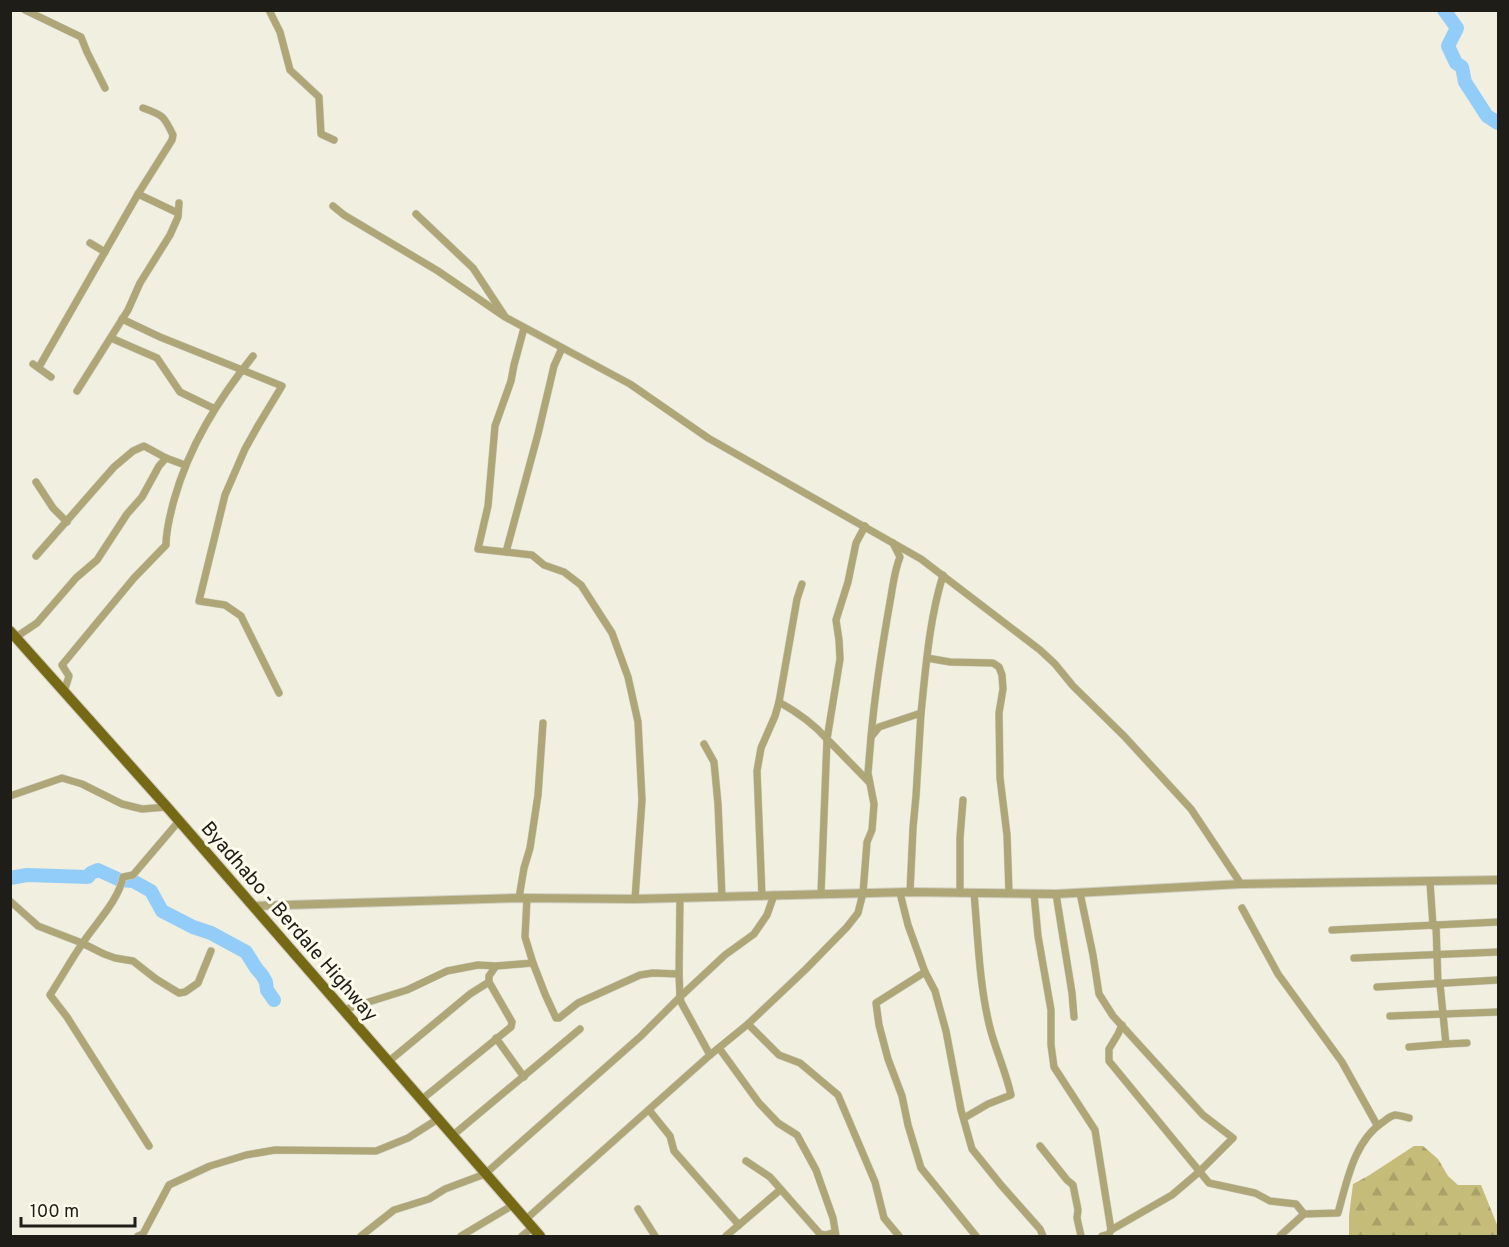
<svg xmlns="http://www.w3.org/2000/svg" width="1509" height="1247" font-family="Overpass,sans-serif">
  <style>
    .forest { fill: url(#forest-firs) }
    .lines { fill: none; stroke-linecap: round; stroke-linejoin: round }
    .river { stroke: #92cdf9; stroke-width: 14 }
    .minor-casing { stroke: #cfcdc0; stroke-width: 8 }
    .tertiary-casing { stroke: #cfcdc0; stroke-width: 10 }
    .primary-casing { stroke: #cfcdc0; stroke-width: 12 }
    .minor { stroke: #aea676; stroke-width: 7 }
    .tertiary { stroke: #aea676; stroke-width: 8 }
    .primary { stroke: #766915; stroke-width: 10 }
    .labels { text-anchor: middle; stroke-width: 6; stroke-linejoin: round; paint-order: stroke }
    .street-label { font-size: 20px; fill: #1e1d18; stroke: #fefced }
  </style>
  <defs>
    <pattern id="forest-firs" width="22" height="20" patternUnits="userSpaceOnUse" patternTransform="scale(1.5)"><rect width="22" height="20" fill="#c6bc7a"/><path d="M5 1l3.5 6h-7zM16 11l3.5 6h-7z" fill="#aaa169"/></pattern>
  </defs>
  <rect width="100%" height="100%" fill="#f1efe0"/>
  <polygon class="forest" points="1414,1146 1423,1146 1438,1159 1448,1176 1458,1185 1481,1185 1498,1227 1498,1236 1349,1236 1349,1216 1353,1184 1368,1176"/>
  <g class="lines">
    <g class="river">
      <polyline points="1444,10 1457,28 1448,46 1456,63 1462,67 1465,82 1487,116 1498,123"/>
      <polyline points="10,878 27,875 88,877 91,873 98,870 120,880 133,881 151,891 162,911 193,927 211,933 246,952 256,968 262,975 266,982 267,990 274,1000"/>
    </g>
    <defs>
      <g id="minor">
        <polyline points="25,10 81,37 87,52 105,88"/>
        <polyline points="269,10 280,32 290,70 319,97 321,134 334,140"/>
        <polyline points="138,194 178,213"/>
        <polyline points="333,206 344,215 438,271 505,317 630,384 708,438 921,559 1040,650 1055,664 1073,686 1124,736 1191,809 1241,884"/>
        <polyline points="416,214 473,268 504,315"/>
        <polyline points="90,243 105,252"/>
        <polyline points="122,319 160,337 282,386 259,424 245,449 225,495 199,601 225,605 241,616 279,693"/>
        <polyline points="524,328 514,365 511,381 495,426 488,506 478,549 532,555 544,565 564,572 581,585 612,633 628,677 638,722 642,800 635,899"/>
        <polyline points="111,338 157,358 180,392 215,409"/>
        <polyline points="33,364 51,377"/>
        <path d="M39,367L138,194L172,140L173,135C164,116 163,115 143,108"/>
        <polyline points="77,391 128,310 140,283 170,235 178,217 179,203"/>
        <polyline points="36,482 53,508 67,522"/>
        <polyline points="865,526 856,543 848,582 836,620 839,640 840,659 827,739 869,782"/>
        <polyline points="506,552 538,434 554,366 562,348"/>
        <polyline points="36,556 114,467 133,451 144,446 166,458 185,465"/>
        <polyline points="16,637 37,623 76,578 97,560 127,514 142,497 159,466 166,458"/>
        <polyline points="927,658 950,662 993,663 999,667 1002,675 1003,689 999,713 1000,778 1007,835 1009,893"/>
        <path d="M64,692L69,676L62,665L134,578L166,545C166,529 170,515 174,500C189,446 218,400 253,356"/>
        <path d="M779,702C797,712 813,723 827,739L821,894"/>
        <path d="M871,737C875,692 882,647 890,602C893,586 894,572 900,557L893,543"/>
        <polyline points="704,744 714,762 718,804 722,897"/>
        <polyline points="10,796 62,778 82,784 122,804 142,809 167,807"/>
        <polyline points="1430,882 1433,926"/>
        <polyline points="910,892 913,828 916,796 921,713"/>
        <polyline points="900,893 908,925 925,972 935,991 946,1031 961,1110 972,1149 1001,1185 1040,1229 1043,1236"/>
        <polyline points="960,893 960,838 963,800"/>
        <polyline points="1080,893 1093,955 1099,994 1113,1016 1203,1115 1233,1138 1199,1172 1172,1195 1111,1230 1109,1234 1102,1236"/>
        <polyline points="1034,894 1038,936 1051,1010 1051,1045 1054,1067 1095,1130 1111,1230"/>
        <polyline points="1056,894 1072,993 1074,1017"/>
        <polyline points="762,896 757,771 761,748 775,716 779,702 797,599 802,584"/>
        <polyline points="519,898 524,868 530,848 538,795 543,723"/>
        <polyline points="10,901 38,926 82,943 104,954 115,958 133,961 156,979 179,993 185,992 198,983 211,951"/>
        <polyline points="1242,908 1278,974 1342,1062 1377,1125"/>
        <polyline points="1436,925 1438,984"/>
        <polyline points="1332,930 1498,922"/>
        <polyline points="1354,958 1498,952"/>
        <polyline points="533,963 545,994 556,1018 559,1018 578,1003 640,975 653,973 679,974 680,898"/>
        <polyline points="925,972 876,1003 879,1025 888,1059 902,1096 908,1125 921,1168 976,1236"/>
        <polyline points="679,974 680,997 681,1002 710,1055"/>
        <polyline points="1440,984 1446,1044"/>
        <polyline points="1377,987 1498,980"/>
        <polyline points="343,1010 407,990 447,971 478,965 496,966"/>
        <polyline points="1390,1016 1498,1012"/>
        <polyline points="748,1024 779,1055 800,1063 838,1095 875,1182 884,1218 899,1236"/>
        <polyline points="1122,1025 1118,1034 1109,1049 1109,1061 1209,1183 1255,1193 1270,1201 1296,1204 1304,1214"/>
        <polyline points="496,1038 524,1077"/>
        <polyline points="1409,1047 1446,1044 1467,1043"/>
        <polyline points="719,1048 759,1103 778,1123 797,1135 816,1170 833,1218 836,1236"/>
        <polyline points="388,1062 470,994 489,982"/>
        <polyline points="421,1100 511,1027 512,1022 489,982 489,976 496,966 533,963 525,937 527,898"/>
        <polyline points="649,1110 670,1136 674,1151 739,1225"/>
        <path d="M964,1118L988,1104L1011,1095C1006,1072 996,1051 990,1028C979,984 978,937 974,893"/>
        <polyline points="452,1136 580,1029"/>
        <path d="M149,1146L67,1017L50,995C61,978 71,960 82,944C95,924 119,900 123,877L133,875L179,821"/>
        <polyline points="1040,1146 1067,1180 1073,1185 1078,1210 1077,1218 1081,1236"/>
        <polyline points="746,1161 770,1177 820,1234 826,1235 835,1232"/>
        <polyline points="638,1209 655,1236"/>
        <path d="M525,1220L710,1055L748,1024L806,969L847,927L858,913L863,893L867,842L872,830L874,804L868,773L871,737L879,727L921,713C926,666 929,621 943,575"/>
        <polyline points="138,1236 143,1234 169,1185 210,1166 246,1155 275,1150 376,1151 408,1138 438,1119"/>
        <polyline points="361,1236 394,1210 429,1199 445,1189 485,1174 641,1036 680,997 725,955 754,934 767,915 774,895"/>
        <polyline points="461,1236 513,1205"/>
        <polyline points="522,1236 532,1228"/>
        <polyline points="726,1236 780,1190"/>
        <path d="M1280,1236L1282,1234L1304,1214L1338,1213C1347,1181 1354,1141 1383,1122C1387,1119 1390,1116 1395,1115C1400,1115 1404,1117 1409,1118"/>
      </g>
      <polyline id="tertiary" points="254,906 519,898 635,899 910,892 1056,894 1241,884 1498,880"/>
      <polyline id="primary" points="10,631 167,807 540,1236"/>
    </defs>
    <use href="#minor" class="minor-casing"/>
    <use href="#tertiary" class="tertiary-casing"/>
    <use href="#primary" class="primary-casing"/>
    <use href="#minor" class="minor"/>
    <use href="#tertiary" class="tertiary"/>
    <use href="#primary" class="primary"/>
  </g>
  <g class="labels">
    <g class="street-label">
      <text transform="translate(290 921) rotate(49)" y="7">Byadhabo - Berdale Highway</text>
    </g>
  </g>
  <rect width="1509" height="1247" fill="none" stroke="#1e1d18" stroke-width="24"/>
  <path d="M21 1217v9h114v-9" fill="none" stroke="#1e1d18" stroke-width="3"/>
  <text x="30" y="1217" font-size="18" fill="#1e1d18" stroke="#fefced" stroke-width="4.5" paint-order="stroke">100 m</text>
</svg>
